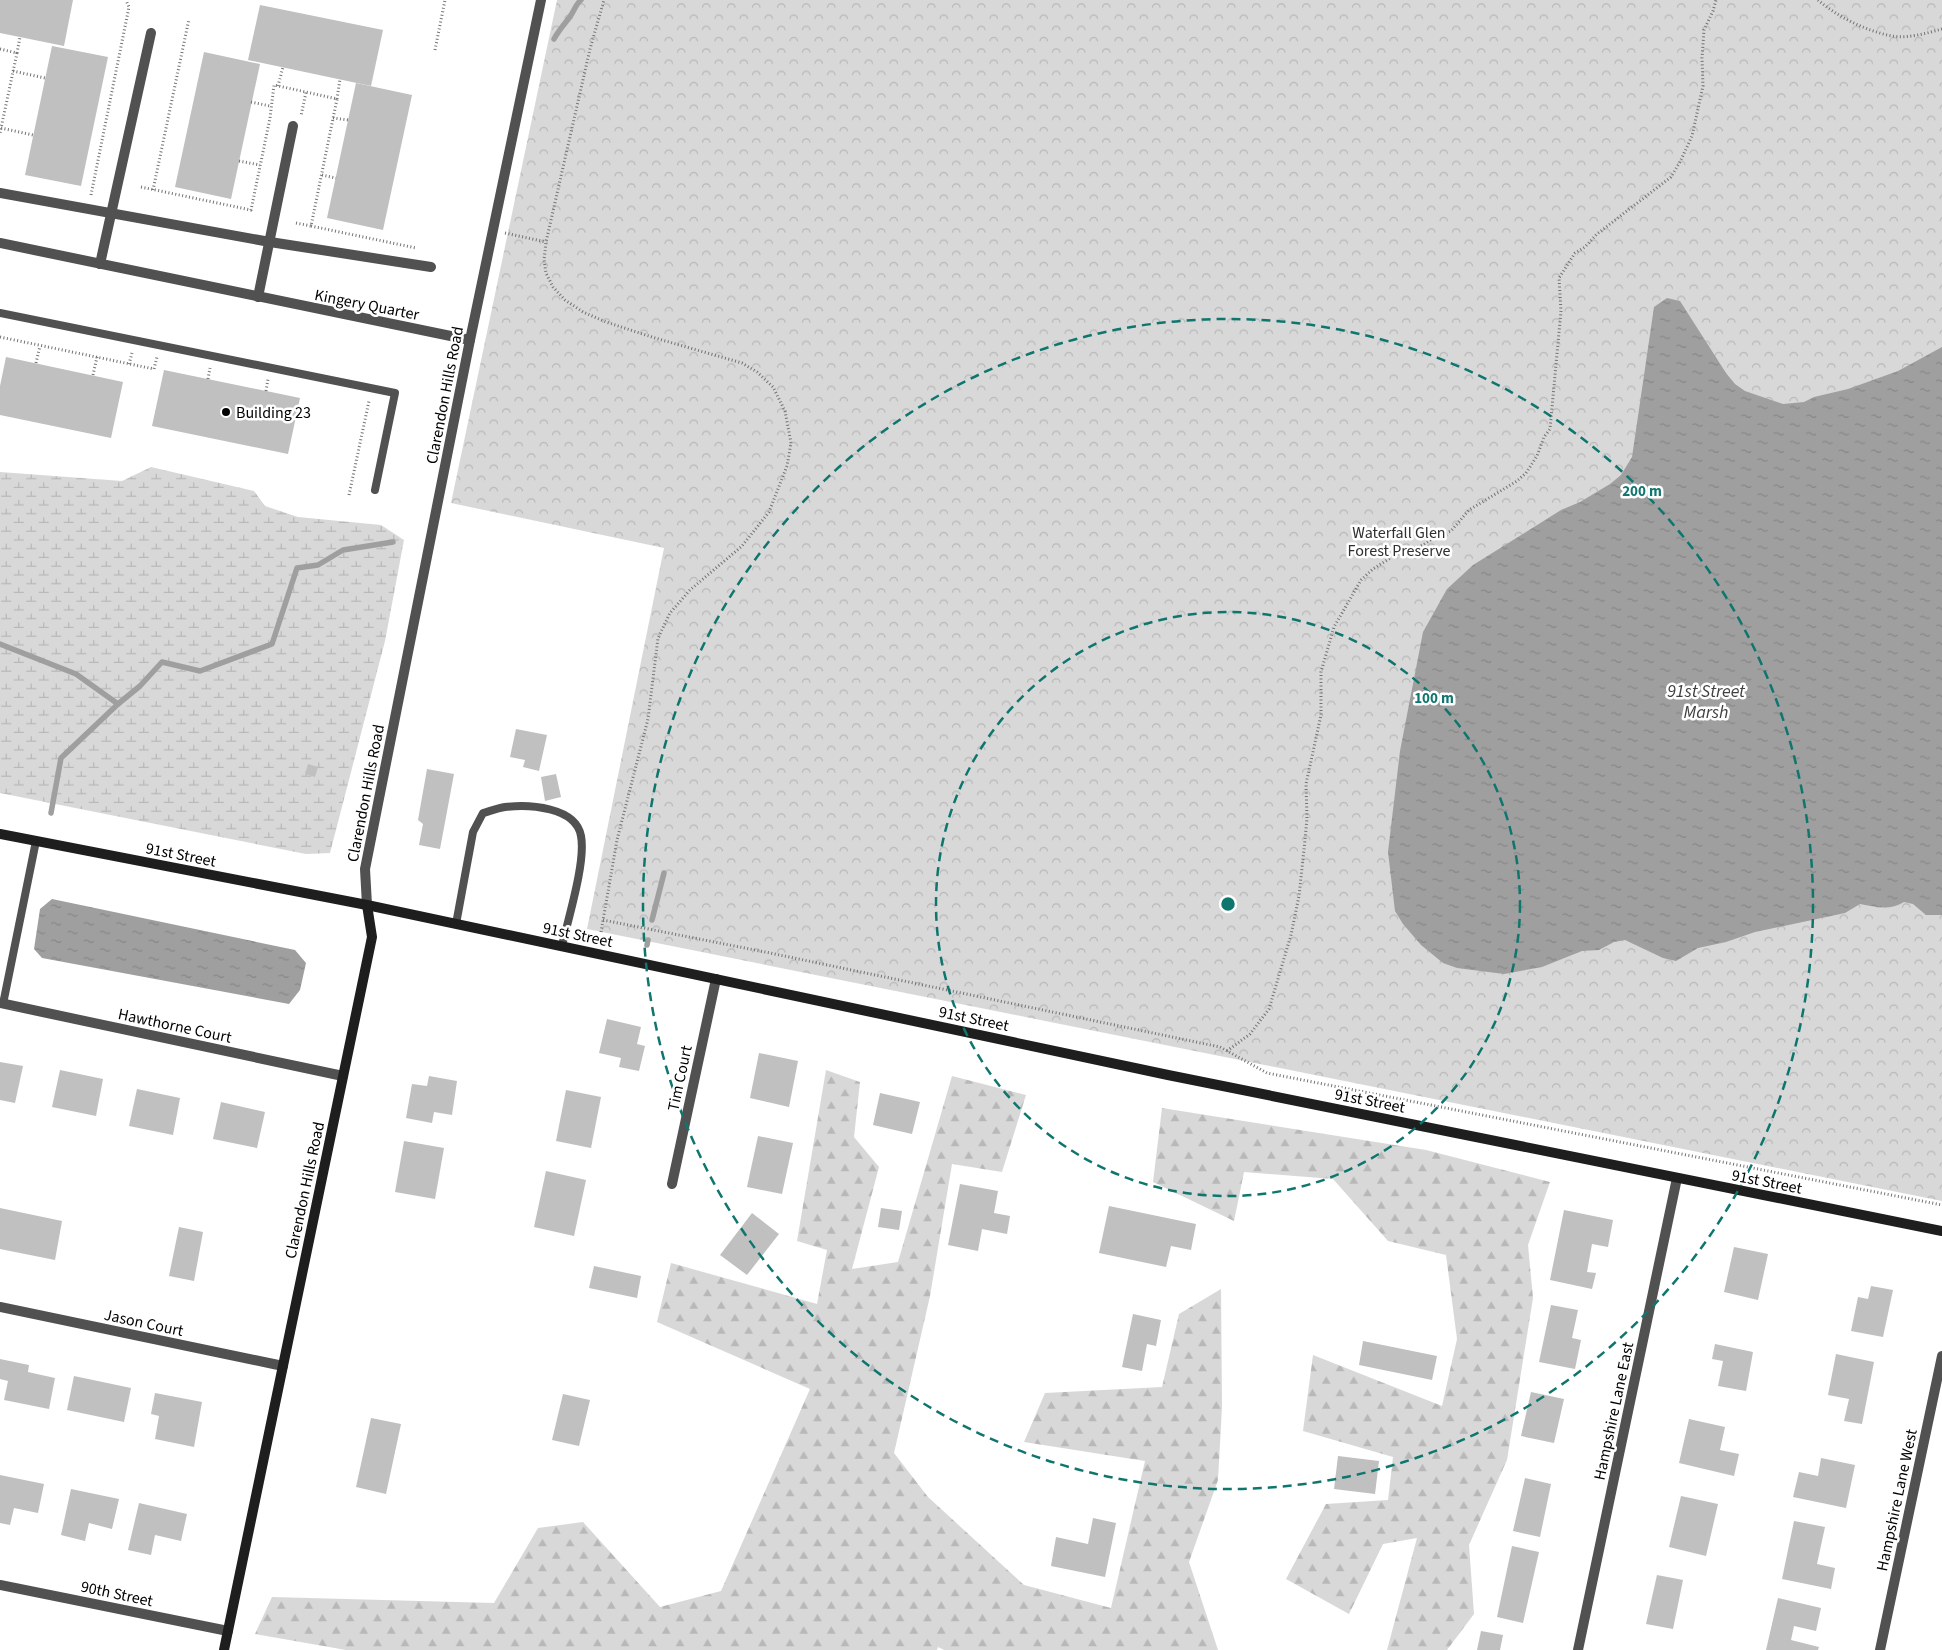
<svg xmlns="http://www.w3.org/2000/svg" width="1942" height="1650" font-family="'Source Sans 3',sans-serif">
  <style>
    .forest { fill: url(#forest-firs) }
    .wetland { fill: url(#wetland-marsh) }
    .park { fill: url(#park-crowns) }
    .water { fill: url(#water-ripples) }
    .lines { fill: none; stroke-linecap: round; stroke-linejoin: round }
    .stream { stroke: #9f9f9f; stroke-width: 5.5 }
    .building { fill: #c0c0c0 }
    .path { stroke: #737373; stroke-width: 3; stroke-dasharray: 1 2.5; stroke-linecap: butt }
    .lane { stroke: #515151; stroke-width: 8 }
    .street { stroke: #515151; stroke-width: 10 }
    .secondary { stroke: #1e1e1e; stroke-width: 10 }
    .ring { fill: none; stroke: #0f766e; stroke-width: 2.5; stroke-dasharray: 9 6 }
    .poi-dot { fill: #000; stroke: #fff; stroke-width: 2 }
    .labels { text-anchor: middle; stroke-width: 5; stroke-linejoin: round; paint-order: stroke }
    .street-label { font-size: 16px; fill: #000; stroke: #fff }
    .poi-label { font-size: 16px; fill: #000; stroke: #fff; text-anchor: start }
    .park-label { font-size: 16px; fill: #2f2f2f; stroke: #fff }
    .water-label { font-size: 18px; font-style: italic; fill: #404040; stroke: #fff }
    .centre { fill: #0f766e; stroke: #fff; stroke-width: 2.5 }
    .ring-label { font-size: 15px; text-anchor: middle; font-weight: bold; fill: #0f766e; stroke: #fff; stroke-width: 5; stroke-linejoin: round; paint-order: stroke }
  </style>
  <defs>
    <pattern id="forest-firs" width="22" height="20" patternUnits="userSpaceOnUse" patternTransform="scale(1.25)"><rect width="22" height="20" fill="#d8d8d8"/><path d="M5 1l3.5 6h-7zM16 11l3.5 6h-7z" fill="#b8b8b8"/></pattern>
    <pattern id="wetland-marsh" width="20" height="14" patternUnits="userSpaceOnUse" patternTransform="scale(1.25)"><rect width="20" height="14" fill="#d8d8d8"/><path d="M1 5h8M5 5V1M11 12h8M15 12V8" fill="none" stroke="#b8b8b8"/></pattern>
    <pattern id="park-crowns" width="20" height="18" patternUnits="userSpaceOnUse" patternTransform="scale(1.25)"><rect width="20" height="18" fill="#d8d8d8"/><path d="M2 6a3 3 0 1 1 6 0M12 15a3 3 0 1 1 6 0" fill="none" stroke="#b8b8b8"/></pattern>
    <pattern id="water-ripples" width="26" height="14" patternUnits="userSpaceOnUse" patternTransform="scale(1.25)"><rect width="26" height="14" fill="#9f9f9f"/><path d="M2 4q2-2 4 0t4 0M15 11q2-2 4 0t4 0" fill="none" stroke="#878787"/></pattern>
  </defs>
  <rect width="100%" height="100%" fill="#fff"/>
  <g class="forest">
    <polygon points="826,1070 860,1082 854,1137 879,1167 852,1269 898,1262 952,1076 1026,1095 1002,1172 952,1164 930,1296 894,1453 928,1497 1024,1585 1111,1608 1145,1461 1024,1442 1045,1393 1162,1387 1179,1314 1221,1289 1222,1407 1218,1480 1189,1562 1218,1650 944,1650 938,1647 937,1650 346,1650 255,1634 272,1597 494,1603 538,1528 583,1522 660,1607 721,1591 810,1389 657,1322 671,1263 817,1304 827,1250 797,1241"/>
    <polygon points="1162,1108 1426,1150 1550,1182 1528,1245 1533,1298 1507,1460 1469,1545 1474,1614 1447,1650 1387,1650 1417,1538 1383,1544 1349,1614 1286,1579 1326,1504 1388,1500 1393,1457 1303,1431 1313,1355 1442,1406 1457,1339 1446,1255 1388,1241 1333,1179 1244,1172 1234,1221 1153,1182"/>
  </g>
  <polygon class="wetland" points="151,467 254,491 265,506 298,517 381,525 404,540 385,641 330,853 306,854 0,793 0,472 122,481"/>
  <polygon class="park" points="557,0 1942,0 1942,1201 587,929 664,548 451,503"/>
  <g class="water">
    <path d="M1667,298L1680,301L1726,373L1735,384L1745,391L1783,404L1804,402L1814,397L1848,389L1898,371L1942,347V915H1926L1913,904L1904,902C1890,911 1876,907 1860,904L1845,913L1755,932L1726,942L1698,948L1676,961L1663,958L1625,940L1614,942L1599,950L1582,951L1542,967L1504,974L1457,968L1443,963L1421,945L1403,924L1395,911L1388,852L1400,751L1423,632L1447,589L1473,565L1561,510L1580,502L1610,484L1621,475L1632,457L1654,307Z"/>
    <polygon points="52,899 295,950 306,963 300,990 289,1004 42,958 34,949 40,909"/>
  </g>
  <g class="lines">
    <g class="stream">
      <path d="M554,39C559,30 563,26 569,18C574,12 575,5 581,0"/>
      <polyline points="0,644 76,674 118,704 140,686 162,662 200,671 272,644 297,568 318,565 343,550 393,542"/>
      <polyline points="51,813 61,758 118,704"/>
      <polyline points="652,920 664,873"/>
      <polyline points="647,945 648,940"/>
    </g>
  </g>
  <g class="building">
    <polygon points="0,0 73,0 64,46 0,33"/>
    <polygon points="260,5 383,30 371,86 248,60"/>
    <polygon points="52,46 108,57 81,186 25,175"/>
    <polygon points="204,52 260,64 231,199 175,187"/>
    <polygon points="356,83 412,95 383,230 327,218"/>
    <polygon points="6,357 123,382 111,438 0,415 0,386"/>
    <polygon points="164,370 300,398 288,454 152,426"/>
    <polygon points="516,729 547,735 539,771 523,767 525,760 510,757"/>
    <polygon points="308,764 318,767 315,777 305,774"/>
    <polygon points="427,769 454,774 440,849 419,845 423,824 418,820"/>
    <polygon points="556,774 561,797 545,801 541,777"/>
    <polygon points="607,1019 641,1027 637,1044 645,1046 639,1071 619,1067 621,1058 599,1053"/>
    <polygon points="759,1053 798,1061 789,1107 750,1098"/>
    <polygon points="0,1062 23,1066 15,1103 0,1100"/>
    <polygon points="60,1070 103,1079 96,1116 52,1107"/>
    <polygon points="429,1076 457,1081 452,1115 434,1112 432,1123 406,1118 412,1084 427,1086"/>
    <polygon points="137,1089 180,1098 173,1135 129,1126"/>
    <polygon points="566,1090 601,1097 591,1148 556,1141"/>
    <polygon points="880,1093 920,1102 912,1134 873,1125"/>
    <polygon points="221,1102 265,1112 257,1148 213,1139"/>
    <polygon points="758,1136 793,1143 782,1194 747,1187"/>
    <polygon points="404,1141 444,1148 435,1199 395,1192"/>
    <polygon points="546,1171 586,1180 574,1236 534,1227"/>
    <polygon points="960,1184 998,1191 994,1213 1010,1216 1007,1234 982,1229 978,1251 948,1245"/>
    <polygon points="1109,1206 1196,1224 1191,1250 1171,1246 1166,1267 1099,1253"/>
    <polygon points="0,1208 62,1221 55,1260 0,1249"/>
    <polygon points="881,1208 902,1211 899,1230 878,1227"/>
    <polygon points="1564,1210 1613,1220 1608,1247 1592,1244 1587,1272 1596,1273 1592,1289 1550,1280"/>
    <polygon points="752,1213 779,1234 747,1275 720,1255"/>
    <polygon points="179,1227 203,1232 194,1281 169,1276"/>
    <polygon points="1734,1247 1768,1254 1758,1300 1724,1292"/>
    <polygon points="594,1266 641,1276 637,1298 589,1288"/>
    <polygon points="1871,1286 1893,1290 1883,1337 1851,1331 1858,1297 1868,1299"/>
    <polygon points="1551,1305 1578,1310 1572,1338 1581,1340 1575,1369 1539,1362"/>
    <polygon points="1133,1314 1161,1320 1156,1346 1147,1344 1142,1371 1122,1367"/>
    <polygon points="1363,1341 1437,1356 1432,1380 1359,1365"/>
    <polygon points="1715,1344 1753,1352 1746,1391 1718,1386 1723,1361 1712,1359"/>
    <polygon points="1836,1354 1874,1362 1862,1424 1844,1421 1849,1399 1828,1395"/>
    <polygon points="0,1359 29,1365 28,1372 55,1378 49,1409 4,1400 8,1381 0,1379"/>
    <polygon points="74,1376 131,1388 124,1422 67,1410"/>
    <polygon points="1531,1392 1564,1399 1554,1443 1521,1436"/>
    <polygon points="155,1393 202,1402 194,1447 155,1439 159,1416 151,1414"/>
    <polygon points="563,1394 590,1400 579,1446 552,1440"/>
    <polygon points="371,1418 401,1424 386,1494 356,1487"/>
    <polygon points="1689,1419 1725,1427 1720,1450 1739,1454 1734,1476 1679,1463"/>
    <polygon points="1338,1456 1379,1461 1375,1494 1334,1489"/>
    <polygon points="1821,1458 1855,1465 1846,1508 1793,1497 1799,1472 1818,1476"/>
    <polygon points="0,1475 44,1484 38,1513 14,1508 10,1525 0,1523"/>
    <polygon points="1525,1478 1551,1484 1540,1537 1513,1531"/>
    <polygon points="71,1489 119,1499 112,1529 89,1523 85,1541 61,1535"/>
    <polygon points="1681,1496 1718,1504 1706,1556 1669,1547"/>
    <polygon points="139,1503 187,1514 181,1541 155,1535 151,1555 128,1550"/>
    <polygon points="1093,1518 1116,1523 1105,1577 1051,1566 1056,1537 1088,1544"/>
    <polygon points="1794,1521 1825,1527 1817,1564 1835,1568 1831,1589 1782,1579"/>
    <polygon points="1512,1546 1539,1552 1523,1623 1497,1617"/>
    <polygon points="1657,1575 1683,1580 1673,1629 1646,1624"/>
    <polygon points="1778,1598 1821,1608 1816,1631 1794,1626 1791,1640 1819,1647 1818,1650 1766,1650"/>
    <polygon points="1481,1631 1503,1635 1500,1650 1477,1650"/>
  </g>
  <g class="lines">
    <g class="path">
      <path d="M1818,0C1838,17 1866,31 1892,36C1908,39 1927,33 1942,29"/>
      <polyline points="0,49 17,53 0,133"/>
      <polyline points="435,50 445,0"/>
      <polyline points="17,53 20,37"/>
      <polyline points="13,71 45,78"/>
      <polyline points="278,86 283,67"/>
      <polyline points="337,99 340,79"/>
      <polyline points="251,102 270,106"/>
      <polyline points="333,118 348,120"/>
      <polyline points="1,128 33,135"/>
      <polyline points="239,161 260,165"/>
      <polyline points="322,175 336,178"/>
      <polyline points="141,187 251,210 270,118 274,85 306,92 301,116"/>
      <polyline points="153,190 189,19"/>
      <polyline points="91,195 129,7 126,0"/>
      <polyline points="296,223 311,226 337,99 306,92"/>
      <polyline points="311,226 416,248"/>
      <polyline points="505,233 546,242"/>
      <polyline points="0,337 154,369 157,357"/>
      <polyline points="36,363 40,346"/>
      <polyline points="129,364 132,353"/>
      <polyline points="93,375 97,357"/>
      <polyline points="208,379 210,368"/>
      <polyline points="266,391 268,379"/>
      <polyline points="349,495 369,401"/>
      <polyline points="603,920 770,953 1220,1047 1267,1073 1942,1205"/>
      <polyline points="601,932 617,840 648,719 658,638 670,613 690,590 742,546 769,512 787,466 791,443 785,411 773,387 757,372 742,363 655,338 606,322 583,312 565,300 553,287 546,273 544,260 546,242 590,49 604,0"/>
      <polyline points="1227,1051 1250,1034 1269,1009 1291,935 1299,896 1305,840 1307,818 1306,784 1321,715 1321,672 1334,627 1361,580 1373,569 1395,555 1423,545 1435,537 1451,531 1469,510 1517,481 1526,473 1537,456 1544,437 1550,429 1561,311 1559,278 1575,253 1585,247 1597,234 1671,177 1680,162 1692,136 1703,86 1702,58 1704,30 1713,11 1716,0"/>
    </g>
    <g class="lane">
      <polyline points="0,313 395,393 375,490"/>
      <path d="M456,924L473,832L483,813C490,811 498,808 505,807C529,804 576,807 581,836C586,862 568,919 562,946"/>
      <polyline points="3,1004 36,841"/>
    </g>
    <g class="street">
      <polyline points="0,193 270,242 431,267"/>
      <polyline points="0,243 470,340"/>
      <polyline points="100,264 151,33"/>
      <polyline points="258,297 293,126"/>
      <polyline points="367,905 365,869 470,340 541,0"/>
      <polyline points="0,1003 343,1076"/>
      <polyline points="672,1184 716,979"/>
      <polyline points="0,1307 283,1366"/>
      <polyline points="0,1585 228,1631"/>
      <polyline points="1578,1650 1677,1178"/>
      <polyline points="1880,1650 1942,1356"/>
    </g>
    <g class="secondary">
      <polyline points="0,834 367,905 1168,1075 1942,1231"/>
      <polyline points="224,1650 372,937 367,905"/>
    </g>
  </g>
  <g class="ring">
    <circle cx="1228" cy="904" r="292"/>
    <circle cx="1228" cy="904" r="585"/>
  </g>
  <circle class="poi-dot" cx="226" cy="412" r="5"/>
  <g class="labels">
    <g class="street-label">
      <text transform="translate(367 304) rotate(11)" y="6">Kingery Quarter</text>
      <text transform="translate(444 395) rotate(-79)" y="6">Clarendon Hills Road</text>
      <text transform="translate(365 793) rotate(-79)" y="6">Clarendon Hills Road</text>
      <text transform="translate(181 854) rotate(11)" y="6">91st Street</text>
      <text transform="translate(578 934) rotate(12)" y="6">91st Street</text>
      <text transform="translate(974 1018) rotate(12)" y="6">91st Street</text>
      <text transform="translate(175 1025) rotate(12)" y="6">Hawthorne Court</text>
      <text transform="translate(679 1078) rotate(-78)" y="6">Tim Court</text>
      <text transform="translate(1370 1100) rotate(11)" y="6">91st Street</text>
      <text transform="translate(1767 1181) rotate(11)" y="6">91st Street</text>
      <text transform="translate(304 1190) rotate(-78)" y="6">Clarendon Hills Road</text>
      <text transform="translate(144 1322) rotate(12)" y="6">Jason Court</text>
      <text transform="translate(1613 1411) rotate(-78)" y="6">Hampshire Lane East</text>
      <text transform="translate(1896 1500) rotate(-78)" y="6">Hampshire Lane West</text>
      <text transform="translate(117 1593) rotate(12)" y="6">90th Street</text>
    </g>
    <g class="poi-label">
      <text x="236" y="418">Building 23</text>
    </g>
    <g class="park-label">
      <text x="1399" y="538">Waterfall Glen<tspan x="1399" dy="18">Forest Preserve</tspan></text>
    </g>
    <g class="water-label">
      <text x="1706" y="697">91st Street<tspan x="1706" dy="21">Marsh</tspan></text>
    </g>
  </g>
  <circle cx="1228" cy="904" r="8" class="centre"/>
  <g class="ring-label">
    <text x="1642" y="496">200 m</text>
    <text x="1434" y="703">100 m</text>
  </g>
</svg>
